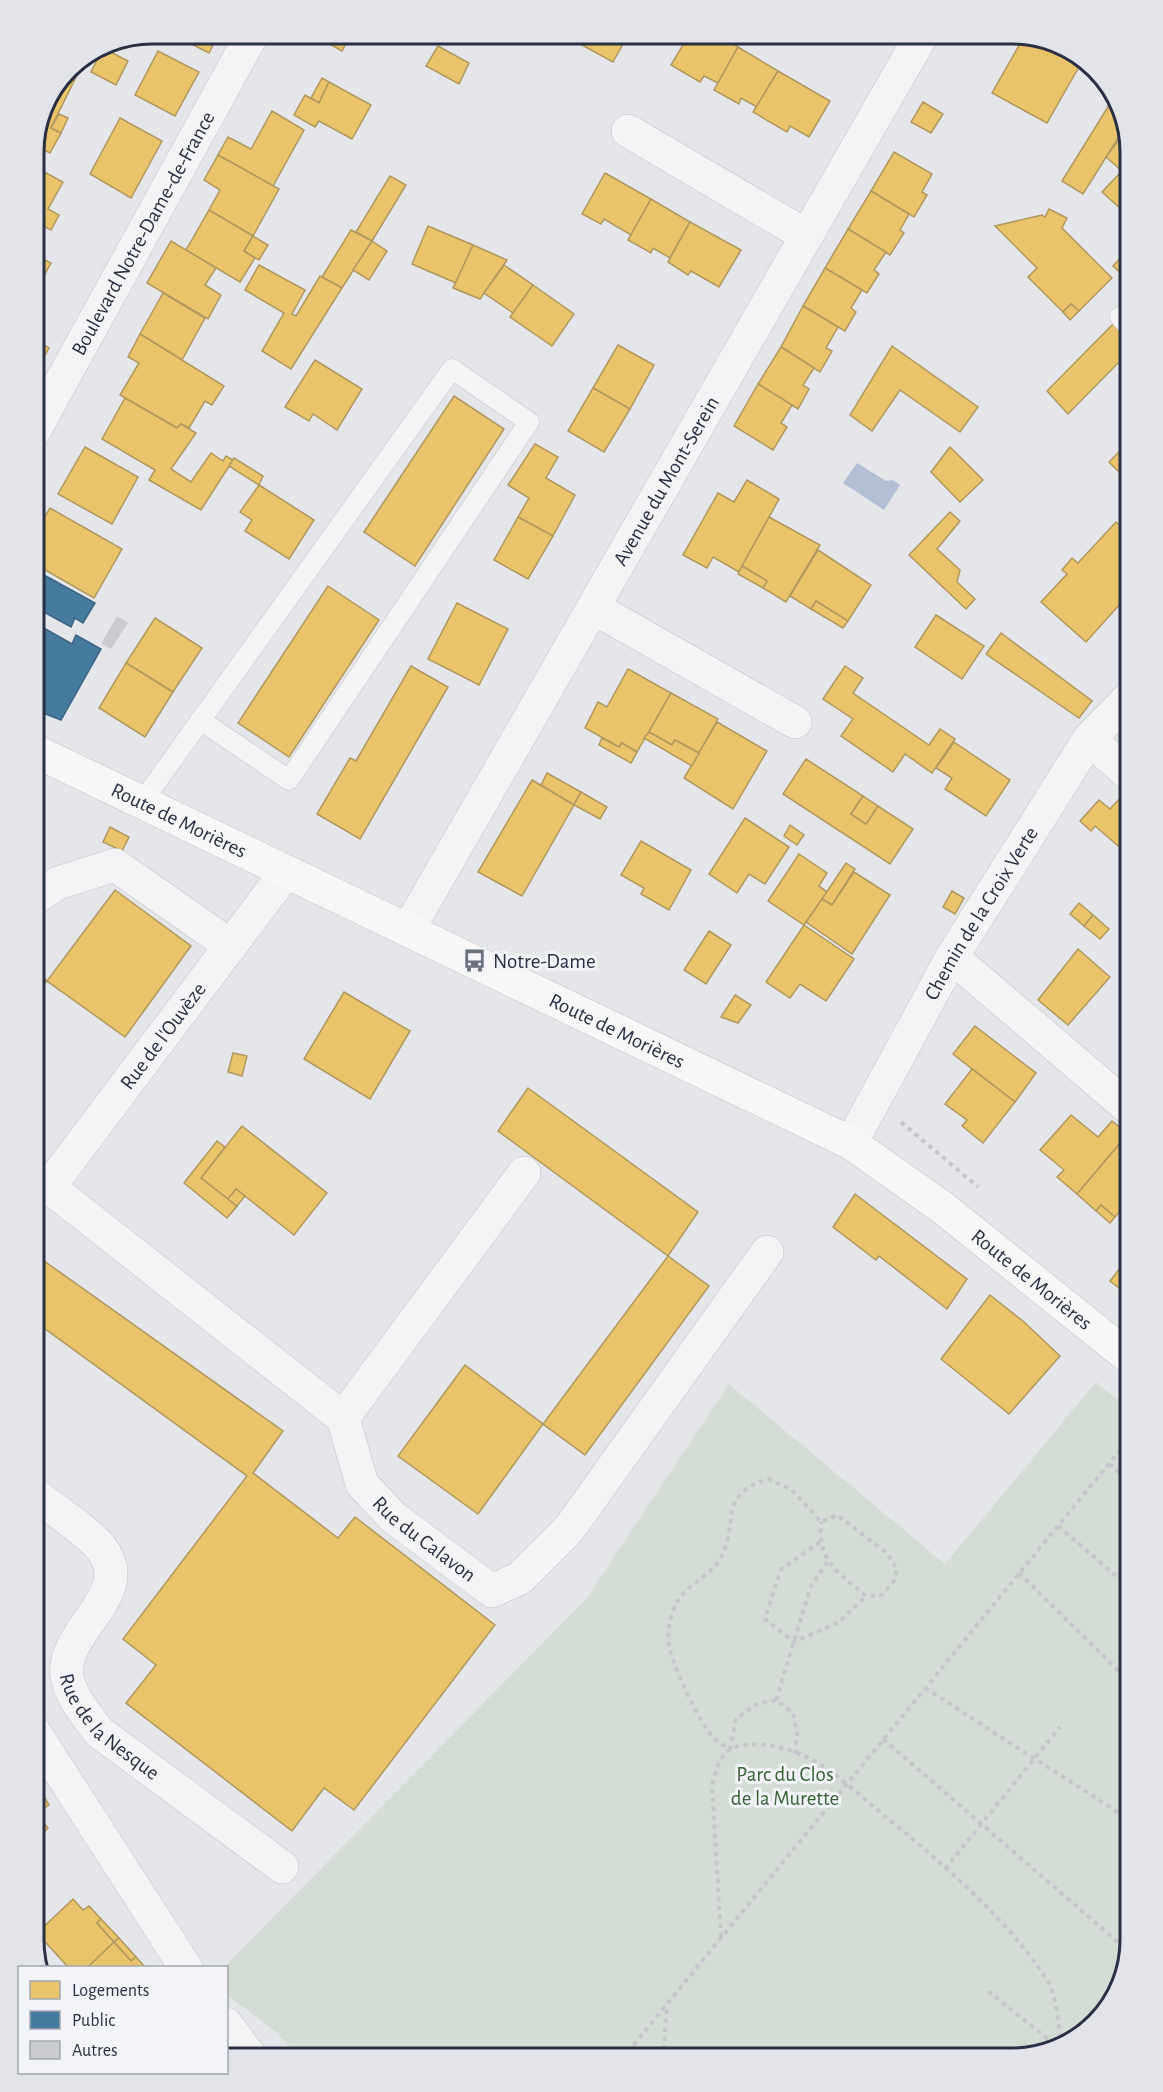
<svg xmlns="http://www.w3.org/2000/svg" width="1163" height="2092" font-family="'Alegreya Sans',sans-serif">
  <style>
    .green { fill: #d4ddd5 }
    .water { fill: #b3bfd5 }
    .homes { fill: #e9c46a; stroke: #b0985f; stroke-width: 1.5 }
    .public { fill: #457b9d; stroke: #3d6482; stroke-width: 1.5 }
    .building { fill: #cbccd0 }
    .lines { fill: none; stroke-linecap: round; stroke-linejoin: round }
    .lane-casing { stroke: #c3c4c7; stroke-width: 21 }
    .street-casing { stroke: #c3c4c7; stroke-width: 34 }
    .secondary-casing { stroke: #c3c4c7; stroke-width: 34 }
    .path { stroke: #c6c7cc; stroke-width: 4; stroke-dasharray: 4.5 4.5; stroke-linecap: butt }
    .lane { stroke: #f4f4f6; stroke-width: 20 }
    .street { stroke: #f4f4f6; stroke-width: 33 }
    .secondary { stroke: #f7f7f8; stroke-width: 33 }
    .labels { text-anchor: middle; stroke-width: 6; stroke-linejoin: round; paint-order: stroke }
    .street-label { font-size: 21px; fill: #2a3044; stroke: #f3f4f8 }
    .poi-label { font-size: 21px; fill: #2a3044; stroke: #f3f4f8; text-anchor: start }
    .park-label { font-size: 21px; fill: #396037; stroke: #f3f4f8 }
    .rim { fill: none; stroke: #2a3044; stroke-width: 3 }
  </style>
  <rect width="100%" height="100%" fill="#e5e6e9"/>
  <polygon class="green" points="1096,1382 1130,1410 1130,1941 1110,2006 1057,2050 1012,2059 302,2059 275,2031 227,1995 226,1968 224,1967 586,1599 729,1384 945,1564"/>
  <polygon class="water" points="857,463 886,481 893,480 900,485 884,510 843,483"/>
  <g class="homes">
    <polygon points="170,33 219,33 209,53"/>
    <polygon points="310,33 352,33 342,51"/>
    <polygon points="560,33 629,33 613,62"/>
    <polygon points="690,33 714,33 738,47 718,83 704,76 700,82 671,65"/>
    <polygon points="1025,35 1084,58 1047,123 992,93"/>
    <polygon points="438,46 469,63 459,84 426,66"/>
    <polygon points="738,47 778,71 757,107 741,98 739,104 714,90"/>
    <polygon points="103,48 128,61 116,85 91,72"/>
    <polygon points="158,51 199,72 175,116 135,95"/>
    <polygon points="74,63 81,67 51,128 61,133 50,153 33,144 42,106 68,67"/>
    <polygon points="778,71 830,101 809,137 790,126 787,132 753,112"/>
    <polygon points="322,78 329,82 319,103 311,98"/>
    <polygon points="329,82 371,105 352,139 319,121 315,127 294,115 305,95 319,103"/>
    <polygon points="1114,97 1121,106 1125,127 1083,194 1062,181"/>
    <polygon points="923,102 943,114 931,133 911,122"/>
    <polygon points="272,111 304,130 273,186 218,155 228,137 251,149"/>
    <polygon points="59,114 68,118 61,133 51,128"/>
    <polygon points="120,118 162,141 131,198 90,174"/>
    <polygon points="1126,130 1130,162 1124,169 1130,174 1130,217 1102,192 1122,171 1106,157"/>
    <polygon points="33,144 40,147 33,160"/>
    <polygon points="894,152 932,174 922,192 927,195 914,217 871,191"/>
    <polygon points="218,155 279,189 253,236 209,210 220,190 204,180"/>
    <polygon points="33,166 63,182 48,209 59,215 51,230 33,221"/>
    <polygon points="605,173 651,199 631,235 604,219 601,224 582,214"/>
    <polygon points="390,176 406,185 372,241 356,232"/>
    <polygon points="871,191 909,214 900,230 904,233 890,255 848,229"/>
    <polygon points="651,199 690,222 670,258 653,248 651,253 628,240"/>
    <polygon points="1049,209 1067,218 1062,228 1112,278 1079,311 1071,304 1063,312 1028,277 1037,268 995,226 1042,215 1045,217"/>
    <polygon points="209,210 253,236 244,251 255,258 240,282 186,250"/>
    <polygon points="690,222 741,250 719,287 691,271 688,275 668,262"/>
    <polygon points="428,226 473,245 456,283 412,264"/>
    <polygon points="848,229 886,252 874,270 879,274 867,293 825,268"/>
    <polygon points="351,230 372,241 342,288 322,277"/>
    <polygon points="253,236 268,245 259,260 244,251"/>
    <polygon points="171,241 216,268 205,285 221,295 208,319 147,283"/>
    <polygon points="372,241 387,251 369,280 353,270"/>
    <polygon points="473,245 507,260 480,299 453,288"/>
    <polygon points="1125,253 1130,259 1130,295 1124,289 1130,282 1113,266"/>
    <polygon points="33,254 51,263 33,295"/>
    <polygon points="259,265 305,290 292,314 296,316 320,276 342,288 291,369 262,351 284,313 245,290"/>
    <polygon points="504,265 533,285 513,313 484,293"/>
    <polygon points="825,268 862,290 851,308 856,312 845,331 803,306"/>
    <polygon points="533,285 574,314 552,346 510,317"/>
    <polygon points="163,293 205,318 182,360 140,334"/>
    <polygon points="1071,304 1079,311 1070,320 1063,312"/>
    <polygon points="803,306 838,327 826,348 832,351 820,372 781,347"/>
    <polygon points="1114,323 1130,340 1130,376 1118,363 1068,414 1047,391"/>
    <polygon points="140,334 224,386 212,405 205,401 189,428 181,424 177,428 120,395 139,363 128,357"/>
    <polygon points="33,337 49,348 33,377"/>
    <polygon points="618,345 654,365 630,409 593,388"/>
    <polygon points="892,346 978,407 960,432 900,390 872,431 850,415"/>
    <polygon points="781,347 814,368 803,385 809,389 798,409 758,384"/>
    <polygon points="315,360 362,389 337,430 313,414 309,421 285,407"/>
    <polygon points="758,384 792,405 781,423 787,427 773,450 734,426"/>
    <polygon points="593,388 630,409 604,452 568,431"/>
    <polygon points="454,396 504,429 415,566 364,532"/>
    <polygon points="125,398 177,428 181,424 196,433 171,469 191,482 211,453 223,461 226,456 233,460 201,510 149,480 155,470 102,439"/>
    <polygon points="1130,441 1130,469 1123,476 1109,462"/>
    <polygon points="535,444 558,457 546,478 575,495 553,536 518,517 529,498 508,485"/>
    <polygon points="85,447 138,477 112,524 58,494"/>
    <polygon points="950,447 983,480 960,502 931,472"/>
    <polygon points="234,458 263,476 259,485 229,466"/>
    <polygon points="747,480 779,499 739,572 713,557 707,568 683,555 718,493 734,502"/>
    <polygon points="259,485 314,520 289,559 245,531 252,520 240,512"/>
    <polygon points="50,508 122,549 94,598 33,563 33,555 44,535 36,531"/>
    <polygon points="950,512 960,521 937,549 960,570 957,582 975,599 966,609 909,555"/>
    <polygon points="518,517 553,536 528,579 494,560"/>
    <polygon points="769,517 820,545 786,602 763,588 767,581 742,566"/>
    <polygon points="1116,522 1130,535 1130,593 1086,642 1041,602 1067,574 1062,570 1072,558 1078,563"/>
    <polygon points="818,550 871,585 848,621 816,601 811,609 790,596"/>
    <polygon points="742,566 767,581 763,588 738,574"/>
    <polygon points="328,586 379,620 289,757 238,723"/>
    <polygon points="816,601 848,621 843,628 811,609"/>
    <polygon points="457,603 508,629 479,685 428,659"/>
    <polygon points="936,615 984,646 962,679 915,647"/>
    <polygon points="155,618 202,648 173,692 126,663"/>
    <polygon points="1001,633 1092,701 1079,718 986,654"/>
    <polygon points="126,663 173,692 145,737 99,708"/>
    <polygon points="411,666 448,687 360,839 317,814 350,758 356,761"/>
    <polygon points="845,666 863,678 853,693 929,745 940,729 955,739 932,773 905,754 893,772 841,736 853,719 823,699"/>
    <polygon points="628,669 671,693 637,752 622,743 619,747 585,728 598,702 607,707"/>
    <polygon points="671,693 718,719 699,753 675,740 672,745 649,732"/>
    <polygon points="717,722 767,751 733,809 684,778"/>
    <polygon points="649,732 672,745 675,740 699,753 692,766 644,738"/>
    <polygon points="602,738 619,747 622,743 637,752 631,763 599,745"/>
    <polygon points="954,742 1010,780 986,816 945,789 952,778 936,768"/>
    <polygon points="806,759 863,796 851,814 866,824 878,806 913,829 890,864 783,794"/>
    <polygon points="547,773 581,792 574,805 541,785"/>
    <polygon points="532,780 574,805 522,896 478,872"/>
    <polygon points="581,792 607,807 600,819 574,805"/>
    <polygon points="863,796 878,806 866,824 851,814"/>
    <polygon points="1121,797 1130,805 1130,856 1095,826 1091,831 1080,821 1099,800 1110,809"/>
    <polygon points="745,818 789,847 765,884 749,874 737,893 709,874"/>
    <polygon points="790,825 804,835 797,845 784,836"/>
    <polygon points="110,827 129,837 122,851 103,842"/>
    <polygon points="641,841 691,870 669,910 641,894 644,888 621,875"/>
    <polygon points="799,854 827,873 819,886 827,892 804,925 768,901"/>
    <polygon points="846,863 855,869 832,905 822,899"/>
    <polygon points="854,872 890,895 852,954 806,922 822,899 832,905"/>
    <polygon points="115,890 191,946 125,1037 47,981"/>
    <polygon points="952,891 964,898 955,914 943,907"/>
    <polygon points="1079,903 1093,915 1084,926 1070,914"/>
    <polygon points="1093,915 1109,929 1100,939 1084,926"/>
    <polygon points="804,925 854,959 826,1001 800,984 790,998 766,982"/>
    <polygon points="709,931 731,945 706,984 684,970"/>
    <polygon points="1078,949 1110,977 1068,1025 1038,1000"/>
    <polygon points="33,966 47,981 33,995"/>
    <polygon points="344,992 410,1031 370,1099 304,1059"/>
    <polygon points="735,995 751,1005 738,1023 721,1017"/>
    <polygon points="975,1026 1036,1073 1015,1102 953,1054"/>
    <polygon points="233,1053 247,1056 242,1076 228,1072"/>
    <polygon points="972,1069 1015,1102 983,1143 962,1126 967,1120 945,1104"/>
    <polygon points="528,1088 698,1212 668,1256 498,1131"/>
    <polygon points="1071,1115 1098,1137 1112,1121 1128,1134 1077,1194 1057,1177 1064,1170 1040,1150"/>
    <polygon points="242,1126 327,1193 294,1235 236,1189 228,1199 201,1178"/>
    <polygon points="1128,1134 1130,1200 1115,1217 1101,1205 1096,1211 1077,1194"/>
    <polygon points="217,1141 225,1147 201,1178 237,1206 227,1218 184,1183"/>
    <polygon points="236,1189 245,1196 237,1206 228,1199"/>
    <polygon points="855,1194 967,1279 947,1309 879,1256 876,1260 833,1227"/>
    <polygon points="1101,1205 1115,1217 1110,1223 1096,1211"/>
    <polygon points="33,1253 283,1431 253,1473 338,1538 355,1517 495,1625 354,1810 324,1788 292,1831 126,1703 156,1665 123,1639 247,1476 33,1320"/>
    <polygon points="668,1256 709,1286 585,1455 543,1424"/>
    <polygon points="1127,1259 1130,1262 1130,1290 1127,1294 1110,1281"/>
    <polygon points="990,1295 1024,1322 1060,1356 1009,1414 941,1359"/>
    <polygon points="465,1365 543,1424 478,1514 398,1456"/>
    <polygon points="33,1778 49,1805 33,1815"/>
    <polygon points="44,1823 48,1828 33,1843 33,1833"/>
    <polygon points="73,1899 83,1910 89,1906 101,1919 97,1923 114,1942 87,1968 69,1968 37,1933"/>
    <polygon points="101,1919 119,1938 114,1942 97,1923"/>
    <polygon points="119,1938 136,1957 131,1961 114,1942"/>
    <polygon points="114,1942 131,1961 136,1957 146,1968 87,1968"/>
  </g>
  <g class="public">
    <polygon points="33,569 95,603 83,623 75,618 71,627 33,606"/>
    <polygon points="33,622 72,644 76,635 101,649 61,720 33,709 39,697 33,693"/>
  </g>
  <polygon class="building" points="117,616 128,623 111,649 101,644"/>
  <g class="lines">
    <defs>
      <g id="lane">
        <polyline points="1120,317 1130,328"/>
        <polyline points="142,802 452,369 529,422 289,780 200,720"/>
      </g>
      <g id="street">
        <polyline points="628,131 807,236"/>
        <path id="s1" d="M33,433L253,33"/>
        <polyline points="594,608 795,722"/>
        <polyline points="1089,739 1130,775"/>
        <polyline points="33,899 58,883 115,865 231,946"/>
        <path id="s2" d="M408,930L923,33"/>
        <polyline points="952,957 1130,1109"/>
        <path id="s3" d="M851,1143L952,957L1089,739L1130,697"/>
        <path id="s4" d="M33,1182L49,1187L286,872"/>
        <path id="s5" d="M49,1187L343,1418L362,1484L393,1517L492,1591L520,1578L569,1529L767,1252"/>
        <polyline points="343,1418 524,1173"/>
        <path id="s6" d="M33,1493C50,1507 89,1532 101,1548C138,1594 60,1631 67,1676C70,1696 87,1716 99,1732L282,1867"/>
        <polyline points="33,1730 186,1968"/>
        <polyline points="226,2024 252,2059"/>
      </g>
      <g id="secondary">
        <path id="s7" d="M33,750L851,1143L943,1208L1130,1358"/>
      </g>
    </defs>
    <use href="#lane" class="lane-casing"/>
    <use href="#street" class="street-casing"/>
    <use href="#secondary" class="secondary-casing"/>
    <g class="path">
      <polyline points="901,1122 978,1187"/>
      <polyline points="1109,1464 1130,1482"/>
      <polyline points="1058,1526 1130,1588"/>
      <polyline points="820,1542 781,1569 765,1619 794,1642 839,1622 866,1596"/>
      <polyline points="1019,1573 1130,1682"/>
      <polyline points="925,1688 1130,1820"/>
      <polyline points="776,1700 811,1586 828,1561"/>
      <polyline points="883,1739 1127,1950"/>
      <path d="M795,1754L797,1733L793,1713L776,1700L757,1704L736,1719L730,1749C725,1746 719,1743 715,1739C700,1726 672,1664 669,1645C667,1631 670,1616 676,1604C686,1583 712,1577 722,1555C739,1519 718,1495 768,1479L791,1489L821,1522L837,1515L887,1553L897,1569L894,1581L882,1595L866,1596C838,1572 818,1563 821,1522"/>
      <polyline points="945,1869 1060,1727"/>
      <path d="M721,1937L712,1784C716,1772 719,1755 731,1749C753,1738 790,1748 811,1759C836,1773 858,1794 880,1812C936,1858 1008,1919 1047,1980C1058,1998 1058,2027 1061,2047"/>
      <polyline points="988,1991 1059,2048"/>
      <polyline points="622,2059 1130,1438"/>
      <polyline points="663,2059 667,2005"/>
    </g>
    <use href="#lane" class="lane"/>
    <use href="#street" class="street"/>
    <use href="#secondary" class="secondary"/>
  </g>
  <defs>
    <symbol id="bus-bare" viewBox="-9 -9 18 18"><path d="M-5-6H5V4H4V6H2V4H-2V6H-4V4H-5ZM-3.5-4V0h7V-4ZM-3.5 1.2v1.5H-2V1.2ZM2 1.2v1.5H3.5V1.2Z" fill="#6b707e" stroke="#f3f4f8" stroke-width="2.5" paint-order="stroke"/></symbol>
  </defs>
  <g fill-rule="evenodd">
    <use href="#bus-bare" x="458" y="944" width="33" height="33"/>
  </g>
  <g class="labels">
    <g class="street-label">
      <text dy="7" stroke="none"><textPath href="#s1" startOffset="228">Boulevard Notre-Dame-de-France</textPath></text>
      <text dy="7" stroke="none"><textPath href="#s2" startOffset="518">Avenue du Mont-Serein</textPath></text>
      <text dy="7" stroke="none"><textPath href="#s7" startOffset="162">Route de Morières</textPath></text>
      <text dy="7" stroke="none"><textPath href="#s3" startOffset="264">Chemin de la Croix Verte</textPath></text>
      <text dy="7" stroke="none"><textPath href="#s7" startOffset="648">Route de Morières</textPath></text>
      <text dy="7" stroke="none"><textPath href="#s4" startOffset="206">Rue de l'Ouvèze</textPath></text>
      <text dy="7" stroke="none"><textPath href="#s7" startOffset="1134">Route de Morières</textPath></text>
      <text dy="7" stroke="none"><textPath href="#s5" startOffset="526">Rue du Calavon</textPath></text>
      <text dy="7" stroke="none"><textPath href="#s6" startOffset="297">Rue de la Nesque</textPath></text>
    </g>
    <g class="poi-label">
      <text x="493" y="968">Notre-Dame</text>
    </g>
    <g class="park-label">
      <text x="785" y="1781">Parc du Clos<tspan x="785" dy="24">de la Murette</tspan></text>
    </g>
  </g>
  <path d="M0 0H1163V2092H0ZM152 44H1012A108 108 0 0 1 1120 152V1940A108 108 0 0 1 1012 2048H152A108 108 0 0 1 44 1940V152A108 108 0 0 1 152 44Z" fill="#e3e4ea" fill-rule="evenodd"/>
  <path class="rim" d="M152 44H1012A108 108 0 0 1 1120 152V1940A108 108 0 0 1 1012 2048H152A108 108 0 0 1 44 1940V152A108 108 0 0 1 152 44Z"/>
  <rect x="18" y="1966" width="210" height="108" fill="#f3f4f8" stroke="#a3a6b0" stroke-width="1.5"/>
  <rect x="30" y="1981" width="30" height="18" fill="#e9c46a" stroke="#a3a6b0" stroke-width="1.5"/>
  <text x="72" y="1996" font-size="18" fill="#2a3044">Logements</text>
  <rect x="30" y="2011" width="30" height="18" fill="#457b9d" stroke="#a3a6b0" stroke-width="1.5"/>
  <text x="72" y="2026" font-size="18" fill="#2a3044">Public</text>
  <rect x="30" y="2041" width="30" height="18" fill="#cbccd0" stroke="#a3a6b0" stroke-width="1.5"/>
  <text x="72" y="2056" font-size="18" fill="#2a3044">Autres</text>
</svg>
